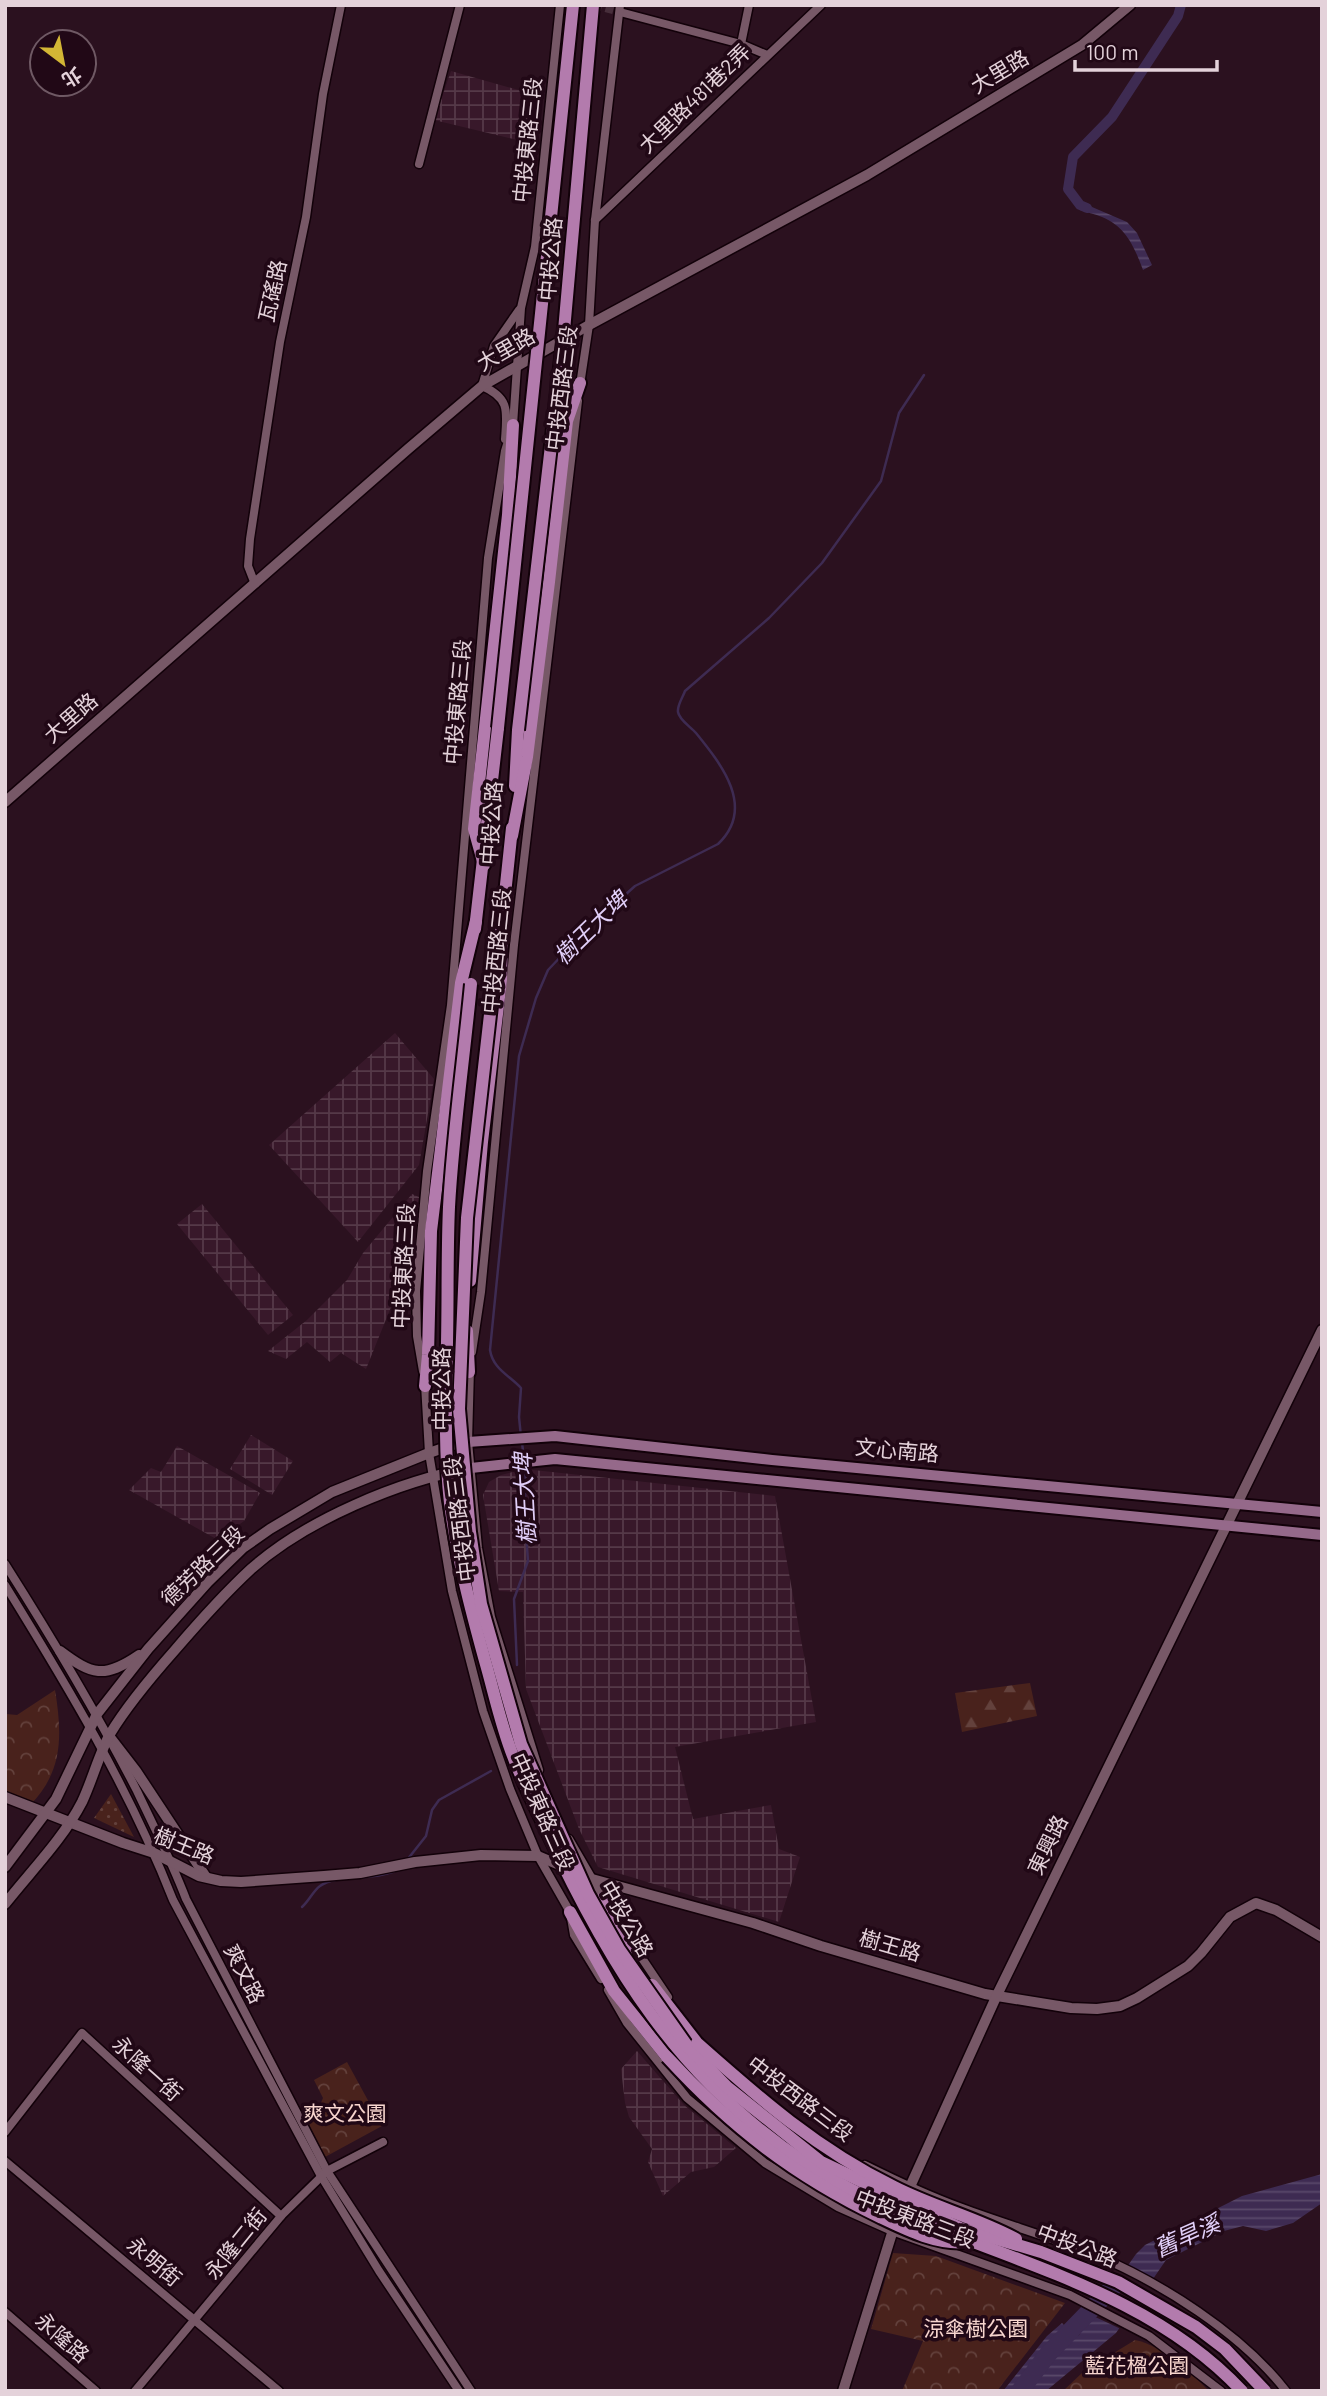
<svg xmlns="http://www.w3.org/2000/svg" width="1327" height="2396" font-family="Barlow,'Noto Sans TC',sans-serif">
  <style>
    .industrial { fill: url(#industrial-grid) }
    .grass { fill: url(#grass-dots) }
    .forest { fill: url(#forest-firs) }
    .park { fill: url(#park-crowns) }
    .water { fill: url(#water-rules) }
    .pier { fill: #2b111f }
    .lines { fill: none; stroke-linecap: round; stroke-linejoin: round }
    .stream { stroke: #3e2b52; stroke-width: 2.5 }
    .canal { stroke: #3e2b52; stroke-width: 10 }
    .river { stroke: #3e2b52; stroke-width: 18 }
    .minor-tunnel { stroke: #472e3b; stroke-width: 8; stroke-dasharray: 8 4; stroke-linecap: butt }
    .minor-casing { stroke: #120109; stroke-width: 11 }
    .tertiary-casing { stroke: #120109; stroke-width: 13 }
    .secondary-casing { stroke: #120109; stroke-width: 14 }
    .primary-casing { stroke: #120109; stroke-width: 16 }
    .minor { stroke: #775867; stroke-width: 8 }
    .tertiary { stroke: #775867; stroke-width: 10 }
    .secondary { stroke: #95698a; stroke-width: 10 }
    .primary { stroke: #b37bad; stroke-width: 12 }
    .primary-bridge-casing { stroke: #120109; stroke-width: 16; stroke-linecap: butt }
    .primary-bridge { stroke: #b37bad; stroke-width: 12 }
    .labels { text-anchor: middle; stroke-width: 7; stroke-linejoin: round; paint-order: stroke }
    .street-label { font-size: 21px; fill: #e4d2da; stroke: #210816 }
    .park-label { font-size: 21px; fill: #f7d5ce; stroke: #210816 }
    .water-label { font-size: 23px; font-style: italic; fill: #e1cff9; stroke: #210816 }
  </style>
  <defs>
    <pattern id="industrial-grid" width="8" height="8" patternUnits="userSpaceOnUse" patternTransform="scale(1.75)"><rect width="8" height="8" fill="#38182a"/><path d="M0 4h8M4 0v8" fill="none" stroke="#553948"/></pattern>
    <pattern id="grass-dots" width="8" height="8" patternUnits="userSpaceOnUse" patternTransform="scale(1.75)"><rect width="8" height="8" fill="#49221c"/><path d="M2 2h.1M6 6h.1" fill="none" stroke="#63413c" stroke-width="1.8" stroke-linecap="round"/></pattern>
    <pattern id="forest-firs" width="22" height="20" patternUnits="userSpaceOnUse" patternTransform="scale(1.75)"><rect width="22" height="20" fill="#49221c"/><path d="M5 1l3.5 6h-7zM16 11l3.5 6h-7z" fill="#63413c"/></pattern>
    <pattern id="park-crowns" width="20" height="18" patternUnits="userSpaceOnUse" patternTransform="scale(1.75)"><rect width="20" height="18" fill="#49221c"/><path d="M2 6a3 3 0 1 1 6 0M12 15a3 3 0 1 1 6 0" fill="none" stroke="#63413c"/></pattern>
    <pattern id="water-rules" width="6" height="5" patternUnits="userSpaceOnUse" patternTransform="scale(1.75)"><rect width="6" height="5" fill="#3e2b52"/><path d="M0 2.5h6" fill="none" stroke="#5a496a"/></pattern>
  </defs>
  <rect width="100%" height="100%" fill="#2b111f"/>
  <g class="industrial">
    <polygon points="451,71 529,93 526,142 434,120"/>
    <polygon points="395,1033 434,1079 419,1165 358,1242 269,1145"/>
    <polygon points="412,1194 419,1197 412,1255 366,1369 341,1353 330,1362 307,1342 286,1359 268,1351 307,1320 347,1280 363,1253"/>
    <polygon points="202,1204 293,1315 268,1335 177,1224"/>
    <polygon points="251,1435 293,1461 272,1495 230,1469"/>
    <polygon points="177,1446 260,1493 244,1521 218,1540 129,1490 151,1468 161,1472"/>
    <polygon points="524,1469 775,1496 816,1722 675,1747 693,1819 771,1805 779,1849 800,1857 779,1922 598,1867 579,1829 526,1689 523,1592 499,1591 483,1495 489,1482 501,1475"/>
    <polygon points="637,2051 684,2105 736,2148 714,2167 691,2172 663,2196 648,2162 652,2149 629,2117 625,2103 621,2069"/>
  </g>
  <polygon class="grass" points="111,1794 134,1837 94,1818"/>
  <polygon class="forest" points="1030,1683 1037,1716 962,1732 955,1693"/>
  <g class="park">
    <path d="M55,1690C62,1733 64,1771 30,1805L5,1794L6,1714L17,1715Z"/>
    <polygon points="347,2062 382,2126 325,2157 306,2118 320,2105 323,2098 314,2080"/>
    <polygon points="893,2253 936,2256 1065,2303 997,2391 902,2391 923,2341 871,2329"/>
    <path d="M1135,2340C1163,2346 1189,2371 1209,2391H1063L1083,2372Z"/>
  </g>
  <g class="water">
    <path d="M1078,201L1127,222L1137,233L1152,265L1143,270C1134,246 1126,227 1102,217C1095,214 1088,213 1080,210Z"/>
    <polygon points="1322,2174 1322,2203 1293,2223 1266,2231 1243,2226 1224,2231 1166,2260 1116,2333 1046,2391 1003,2391 1047,2336 1062,2323 1065,2326 1060,2332 1067,2342 1079,2335 1136,2254 1145,2245 1242,2196"/>
  </g>
  <polygon class="pier" points="1122,2267 1154,2284 1123,2330 1089,2314"/>
  <g class="lines">
    <g class="stream">
      <path d="M521,1437L519,1417L521,1388C509,1375 493,1369 490,1350L519,1056L536,998L548,970L587,929L635,886L718,844C756,808 722,765 696,733C691,727 679,720 678,712C677,705 683,697 685,691L769,618L822,563L881,481L899,413L924,375"/>
      <polyline points="522,1443 524,1458"/>
      <polyline points="517,1665 514,1599 528,1561 525,1520 525,1464"/>
      <polyline points="407,1860 426,1836 432,1810 439,1800 491,1771"/>
      <path d="M302,1907C309,1901 313,1891 320,1886C337,1873 378,1882 401,1868"/>
    </g>
    <polyline class="canal" points="1087,208 1080,205 1068,189 1073,157 1112,117 1178,16 1181,5"/>
    <polyline class="river" points="1020,2391 1048,2354 1116,2284"/>
    <polyline class="minor-tunnel" points="594,5 620,12"/>
    <defs>
      <g id="minor">
        <polyline points="620,12 741,44 767,55"/>
        <polyline points="741,44 749,5"/>
        <polyline points="419,164 460,5"/>
        <polyline points="595,220 821,5"/>
        <polyline points="580,385 589,325 595,220 620,5"/>
        <path d="M505,439C507,411 510,398 482,386L494,346L519,310"/>
        <polyline points="255,584 248,566 250,539 280,342 306,217 323,94 341,5"/>
        <polyline points="472,1352 481,1292 514,945 578,401"/>
        <polyline points="470,1368 468,1442 478,1548 491,1617 539,1770"/>
        <polyline points="423,1371 417,1336 416,1291 427,1171 451,1005 488,558 505,451 513,425 521,308 535,247 560,5"/>
        <polyline points="425,1384 429,1453 452,1591 483,1711 510,1789 538,1856 570,1912 574,1935 601,1979"/>
        <path d="M5,1564C52,1638 97,1713 137,1791C154,1827 172,1862 186,1899L327,2171L471,2391"/>
        <path d="M5,1585C68,1687 129,1788 173,1900L321,2176L379,2271L459,2391"/>
        <polyline points="569,1839 605,1901"/>
        <polyline points="619,1924 668,1997"/>
        <polyline points="608,1990 627,2023 687,2098 765,2163 838,2207 892,2231 1070,2295 1149,2336 1221,2391"/>
        <polyline points="5,2132 82,2033 281,2216"/>
        <polyline points="5,2161 279,2391"/>
        <path d="M865,2165C897,2181 929,2196 962,2208C1005,2224 1050,2237 1093,2254C1160,2282 1241,2333 1286,2391"/>
        <polyline points="5,2312 96,2391"/>
        <polyline points="135,2391 282,2215 327,2171 383,2142"/>
      </g>
      <g id="tertiary">
        <polyline points="5,802 408,449 482,386 589,325 867,175 1082,45 1130,5"/>
        <path d="M60,1651C92,1675 104,1679 139,1655"/>
        <polyline points="109,1736 136,1771 206,1877"/>
        <polyline points="5,1797 123,1843 154,1853 199,1876 221,1881 241,1882 324,1876 360,1873 415,1862 481,1855 538,1856 592,1879 753,1923 821,1946 985,1994 1071,2008 1097,2009 1120,2006 1137,1998 1188,1966 1201,1953 1230,1917 1256,1903 1276,1910 1322,1937"/>
        <polyline points="5,1867 56,1799 97,1714 148,1649 208,1582 243,1548 270,1529 332,1492 429,1453 452,1445 467,1442"/>
        <path d="M5,1904C31,1871 63,1839 82,1802C92,1781 99,1754 110,1734C128,1704 152,1676 175,1650C199,1622 224,1594 251,1569C306,1520 399,1481 471,1468"/>
        <polyline points="904,2200 997,1995 1322,1330"/>
        <polyline points="843,2391 897,2217"/>
      </g>
      <g id="secondary">
        <polyline points="468,1442 555,1436 772,1460 1322,1512"/>
        <polyline points="471,1468 555,1459 1322,1535"/>
      </g>
      <g id="primary">
        <polyline points="515,786 518,730"/>
        <polyline points="512,836 527,757 549,582 567,421 580,383"/>
        <polyline points="484,865 474,829 508,515 513,425"/>
        <polyline points="475,929 498,728"/>
        <polyline points="501,932 512,828"/>
        <polyline points="470,1281 482,1142 501,980 502,926"/>
        <polyline points="467,1331 469,1372"/>
        <polyline points="425,1386 428,1355 431,1231 461,983 476,921"/>
        <polyline points="603,1898 611,1920 627,1950"/>
        <polyline points="570,1912 614,1991 667,2057"/>
        <polyline points="652,1985 697,2043"/>
      </g>
    </defs>
    <use href="#minor" class="minor-casing"/>
    <use href="#tertiary" class="tertiary-casing"/>
    <use href="#secondary" class="secondary-casing"/>
    <use href="#primary" class="primary-casing"/>
    <use href="#minor" class="minor"/>
    <use href="#tertiary" class="tertiary"/>
    <use href="#secondary" class="secondary"/>
    <use href="#primary" class="primary"/>
    <defs>
      <g id="primary-bridge">
        <polyline points="498,728 573,5"/>
        <polyline points="518,730 563,342 593,5"/>
        <path d="M471,984C464,1058 453,1133 449,1207C447,1252 448,1297 447,1342C446,1395 444,1450 450,1503C457,1557 471,1610 485,1661C494,1692 501,1726 513,1756C522,1781 535,1805 546,1829C609,1965 679,2080 807,2164C944,2253 1127,2268 1242,2391"/>
        <polyline points="493,988 467,1218 459,1409 470,1532 481,1604 521,1744 588,1894 619,1949 688,2047 727,2087 821,2162 960,2228 1041,2252 1118,2282 1196,2327 1225,2349 1265,2391"/>
        <path d="M697,2043C760,2099 817,2149 894,2187C933,2207 977,2218 1016,2239"/>
        <path d="M667,2057C731,2127 795,2176 880,2217C907,2230 937,2245 967,2242"/>
      </g>
    </defs>
    <use href="#primary-bridge" class="primary-bridge-casing"/>
    <use href="#primary-bridge" class="primary-bridge"/>
  </g>
  <g class="labels">
    <g class="street-label">
      <text transform="translate(1000 72) rotate(-31)" y="7">大里路</text>
      <text transform="translate(695 99) rotate(-44)" y="7">大里路481巷2弄</text>
      <text transform="translate(528 140) rotate(-84)" y="7">中投東路三段</text>
      <text transform="translate(551 259) rotate(-85)" y="7">中投公路</text>
      <text transform="translate(273 291) rotate(-78)" y="7">瓦磘路</text>
      <text transform="translate(506 350) rotate(-30)" y="7">大里路</text>
      <text transform="translate(562 388) rotate(-83)" y="7">中投西路三段</text>
      <text transform="translate(458 702) rotate(-85)" y="7">中投東路三段</text>
      <text transform="translate(71 718) rotate(-41)" y="7">大里路</text>
      <text transform="translate(492 823) rotate(-86)" y="7">中投公路</text>
      <text transform="translate(497 951) rotate(-84)" y="7">中投西路三段</text>
      <text transform="translate(404 1266) rotate(-87)" y="7">中投東路三段</text>
      <text transform="translate(442 1389) rotate(-90)" y="7">中投公路</text>
      <text transform="translate(897 1451) rotate(5)" y="7">文心南路</text>
      <text transform="translate(460 1519) rotate(-97)" y="7">中投西路三段</text>
      <text transform="translate(203 1566) rotate(-44)" y="7">德芳路三段</text>
      <text transform="translate(542 1812) rotate(66)" y="7">中投東路三段</text>
      <text transform="translate(1048 1845) rotate(-64)" y="7">東興路</text>
      <text transform="translate(184 1846) rotate(22)" y="7">樹王路</text>
      <text transform="translate(626 1919) rotate(60)" y="7">中投公路</text>
      <text transform="translate(890 1946) rotate(16)" y="7">樹王路</text>
      <text transform="translate(244 1974) rotate(63)" y="7">爽文路</text>
      <text transform="translate(147 2069) rotate(42)" y="7">永隆一街</text>
      <text transform="translate(800 2099) rotate(37)" y="7">中投西路三段</text>
      <text transform="translate(915 2219) rotate(21)" y="7">中投東路三段</text>
      <text transform="translate(236 2244) rotate(-51)" y="7">永隆二街</text>
      <text transform="translate(1077 2246) rotate(21)" y="7">中投公路</text>
      <text transform="translate(154 2262) rotate(40)" y="7">永明街</text>
      <text transform="translate(62 2338) rotate(41)" y="7">永隆路</text>
    </g>
    <g class="park-label">
      <text x="345" y="2121">爽文公園</text>
      <text x="976" y="2336">涼傘樹公園</text>
      <text x="1137" y="2373">藍花楹公園</text>
    </g>
    <g class="water-label">
      <text transform="translate(591 928) rotate(-44)" y="8">樹王大埤</text>
      <text transform="translate(525 1499) rotate(-93)" y="8">樹王大埤</text>
      <text transform="translate(1187 2236) rotate(-24)" y="8">舊旱溪</text>
    </g>
  </g>
  <rect width="1327" height="2396" fill="none" stroke="#e4d2da" stroke-width="14"/>
  <g transform="translate(63 63) rotate(148)"><circle r="33" fill="#210816" stroke="#6f5964" stroke-width="2"/>
  <path d="M0-5L12 26L0 18L-12 26Z" fill="#d3b635"/>
  <text y="-10" font-size="19" font-weight="bold" text-anchor="middle" fill="#e4d2da">北</text>
  </g>
  <path d="M1075 60v10h142v-10" fill="none" stroke="#e4d2da" stroke-width="3.5"/>
  <text x="1086" y="60" font-size="21" fill="#e4d2da" stroke="#210816" stroke-width="5" paint-order="stroke">100 m</text>
</svg>
